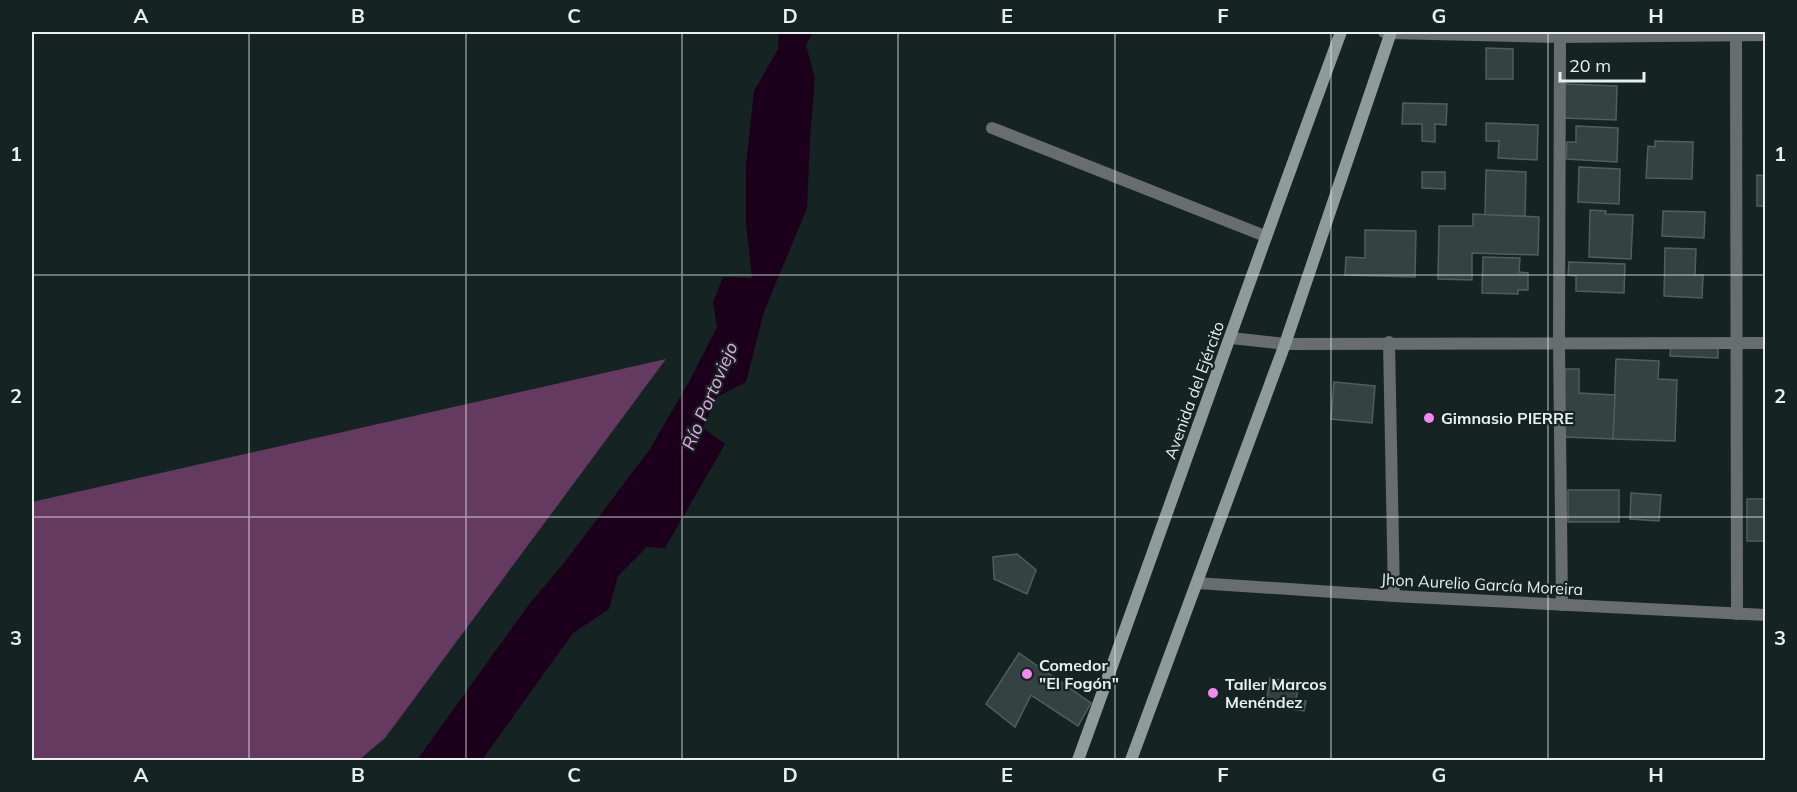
<svg xmlns="http://www.w3.org/2000/svg" width="1797" height="792" font-family="Mulish,sans-serif">
  <style>
    .forest { fill: #643a60 }
    .water { fill: #1c001b }
    .building { fill: #344242; stroke: #505e5e; stroke-width: 1.5 }
    .lines { fill: none; stroke-linecap: round; stroke-linejoin: round }
    .lane { stroke: #676e6d; stroke-width: 12 }
    .street { stroke: #676e6d; stroke-width: 12 }
    .secondary { stroke: #8f9a9a; stroke-width: 12 }
    .grid { fill: none; stroke: #e7efef; stroke-width: 1.5; stroke-opacity: 0.55 }
    .poi-dot { fill: #f688ed; stroke: #162323; stroke-width: 2 }
    .labels { text-anchor: middle; stroke-width: 4.5; stroke-linejoin: round; paint-order: stroke }
    .street-label { font-size: 16px; fill: #e7efef; stroke: #162323 }
    .poi-label { font-size: 16px; font-weight: bold; fill: #e7efef; stroke: #162323; text-anchor: start }
    .water-label { font-size: 18px; font-style: italic; fill: #eaa6e2; stroke: #162323 }
    .neatline { fill: none; stroke: #e7efef; stroke-width: 2 }
    .grid-label { font-size: 20px; text-anchor: middle; font-weight: bold; fill: #e7efef }
  </style>
  <rect width="100%" height="100%" fill="#162323"/>
  <polygon class="forest" points="666,359 385,738 359,760 32,760 32,502"/>
  <polygon class="water" points="779,32 813,32 806,45 815,78 810,139 807,208 764,312 746,382 717,397 703,428 725,444 665,548 647,547 618,576 609,609 573,633 482,760 417,760 530,603 564,563 650,449 691,378 717,327 713,303 723,277 752,278 746,224 746,164 754,91 778,49"/>
  <g class="building">
    <polygon points="1486,48 1513,49 1513,79 1486,79"/>
    <polygon points="1565,84 1617,86 1616,120 1563,118"/>
    <polygon points="1403,103 1447,104 1446,125 1435,124 1435,142 1422,141 1422,124 1402,124"/>
    <polygon points="1486,123 1538,125 1537,160 1498,158 1499,141 1486,141"/>
    <polygon points="1576,126 1618,128 1617,162 1566,159 1567,142 1576,142"/>
    <polygon points="1655,141 1693,142 1692,179 1646,178 1648,146 1655,147"/>
    <polygon points="1579,167 1620,169 1619,204 1578,202"/>
    <polygon points="1486,170 1526,172 1525,216 1485,215"/>
    <polygon points="1422,172 1445,172 1445,189 1422,188"/>
    <polygon points="1757,175 1766,176 1766,206 1757,206"/>
    <polygon points="1590,210 1606,211 1605,214 1633,215 1631,259 1589,257"/>
    <polygon points="1663,211 1705,212 1704,238 1662,236"/>
    <polygon points="1473,214 1539,217 1538,255 1472,253 1472,280 1438,279 1439,226 1473,226"/>
    <polygon points="1365,230 1416,231 1415,277 1345,275 1346,257 1365,258"/>
    <polygon points="1665,248 1696,249 1695,275 1703,275 1702,298 1664,296"/>
    <polygon points="1483,257 1520,258 1519,272 1528,273 1528,290 1518,290 1518,294 1482,293"/>
    <polygon points="1569,262 1625,264 1624,293 1576,291 1576,276 1568,275"/>
    <polygon points="1671,342 1718,344 1718,358 1670,356"/>
    <polygon points="1616,359 1659,361 1658,379 1677,380 1675,441 1613,439"/>
    <polygon points="1565,369 1579,369 1579,393 1615,395 1613,439 1563,437"/>
    <polygon points="1334,382 1375,386 1372,423 1331,419"/>
    <rect x="1568" y="490" width="51" height="32"/>
    <polygon points="1631,493 1661,495 1659,521 1630,519"/>
    <rect x="1747" y="499" width="19" height="42"/>
    <polygon points="1017,554 1036,570 1027,594 994,579 993,557"/>
    <polygon points="1019,653 1091,703 1078,726 1031,695 1015,727 986,704"/>
    <polygon points="1270,678 1299,683 1296,699 1306,701 1304,711 1266,705"/>
  </g>
  <g class="lines">
    <polyline class="lane" points="992,128 1265,236"/>
    <g class="street">
      <polyline points="1384,32 1391,33 1560,37 1766,35"/>
      <polyline points="1736,32 1737,614"/>
      <polyline points="1560,37 1559,343 1562,605"/>
      <polyline points="1231,338 1285,344 1766,343"/>
      <polyline points="1389,342 1394,596"/>
      <polyline points="1197,583 1394,596 1766,615"/>
    </g>
    <g class="secondary">
      <path d="M1078,760C1166,518 1251,274 1341,32"/>
      <polyline points="1131,760 1285,344 1391,32"/>
    </g>
  </g>
  <path class="grid" d="M249,32V760M466,32V760M682,32V760M898,32V760M1115,32V760M1331,32V760M1548,32V760M32,275H1766M32,517H1766"/>
  <g class="poi-dot">
    <circle cx="1429" cy="418" r="6"/>
    <circle cx="1027" cy="674" r="6"/>
    <circle cx="1213" cy="693" r="6"/>
  </g>
  <g class="labels">
    <g class="street-label">
      <text transform="translate(1194 390) rotate(-70)" y="6">Avenida del Ejército</text>
      <text transform="translate(1482 584) rotate(3)" y="6">Jhon Aurelio García Moreira</text>
    </g>
    <g class="poi-label">
      <text x="1441" y="424">Gimnasio PIERRE</text>
      <text x="1039" y="671">Comedor<tspan x="1039" dy="18">"El Fogón"</tspan></text>
      <text x="1225" y="690">Taller Marcos<tspan x="1225" dy="18">Menéndez</tspan></text>
    </g>
    <g class="water-label">
      <text transform="translate(710 396) rotate(-67)" y="6">Río Portoviejo</text>
    </g>
  </g>
  <rect width="1797" height="792" fill="none" stroke="#162323" stroke-width="66"/>
  <path d="M1560 72v9h84v-9" fill="none" stroke="#e7efef" stroke-width="3"/>
  <text x="1569" y="72" font-size="18" fill="#e7efef" stroke="#162323" stroke-width="4.5" paint-order="stroke">20 m</text>
  <rect x="33" y="33" width="1731" height="726" class="neatline"/>
  <g class="grid-label">
    <text x="141" y="23">A</text>
    <text x="358" y="23">B</text>
    <text x="574" y="23">C</text>
    <text x="790" y="23">D</text>
    <text x="1007" y="23">E</text>
    <text x="1223" y="23">F</text>
    <text x="1439" y="23">G</text>
    <text x="1656" y="23">H</text>
    <text x="16" y="161">1</text>
    <text x="1780" y="161">1</text>
    <text x="16" y="403">2</text>
    <text x="1780" y="403">2</text>
    <text x="16" y="645">3</text>
    <text x="1780" y="645">3</text>
    <text x="141" y="782">A</text>
    <text x="358" y="782">B</text>
    <text x="574" y="782">C</text>
    <text x="790" y="782">D</text>
    <text x="1007" y="782">E</text>
    <text x="1223" y="782">F</text>
    <text x="1439" y="782">G</text>
    <text x="1656" y="782">H</text>
  </g>
</svg>
